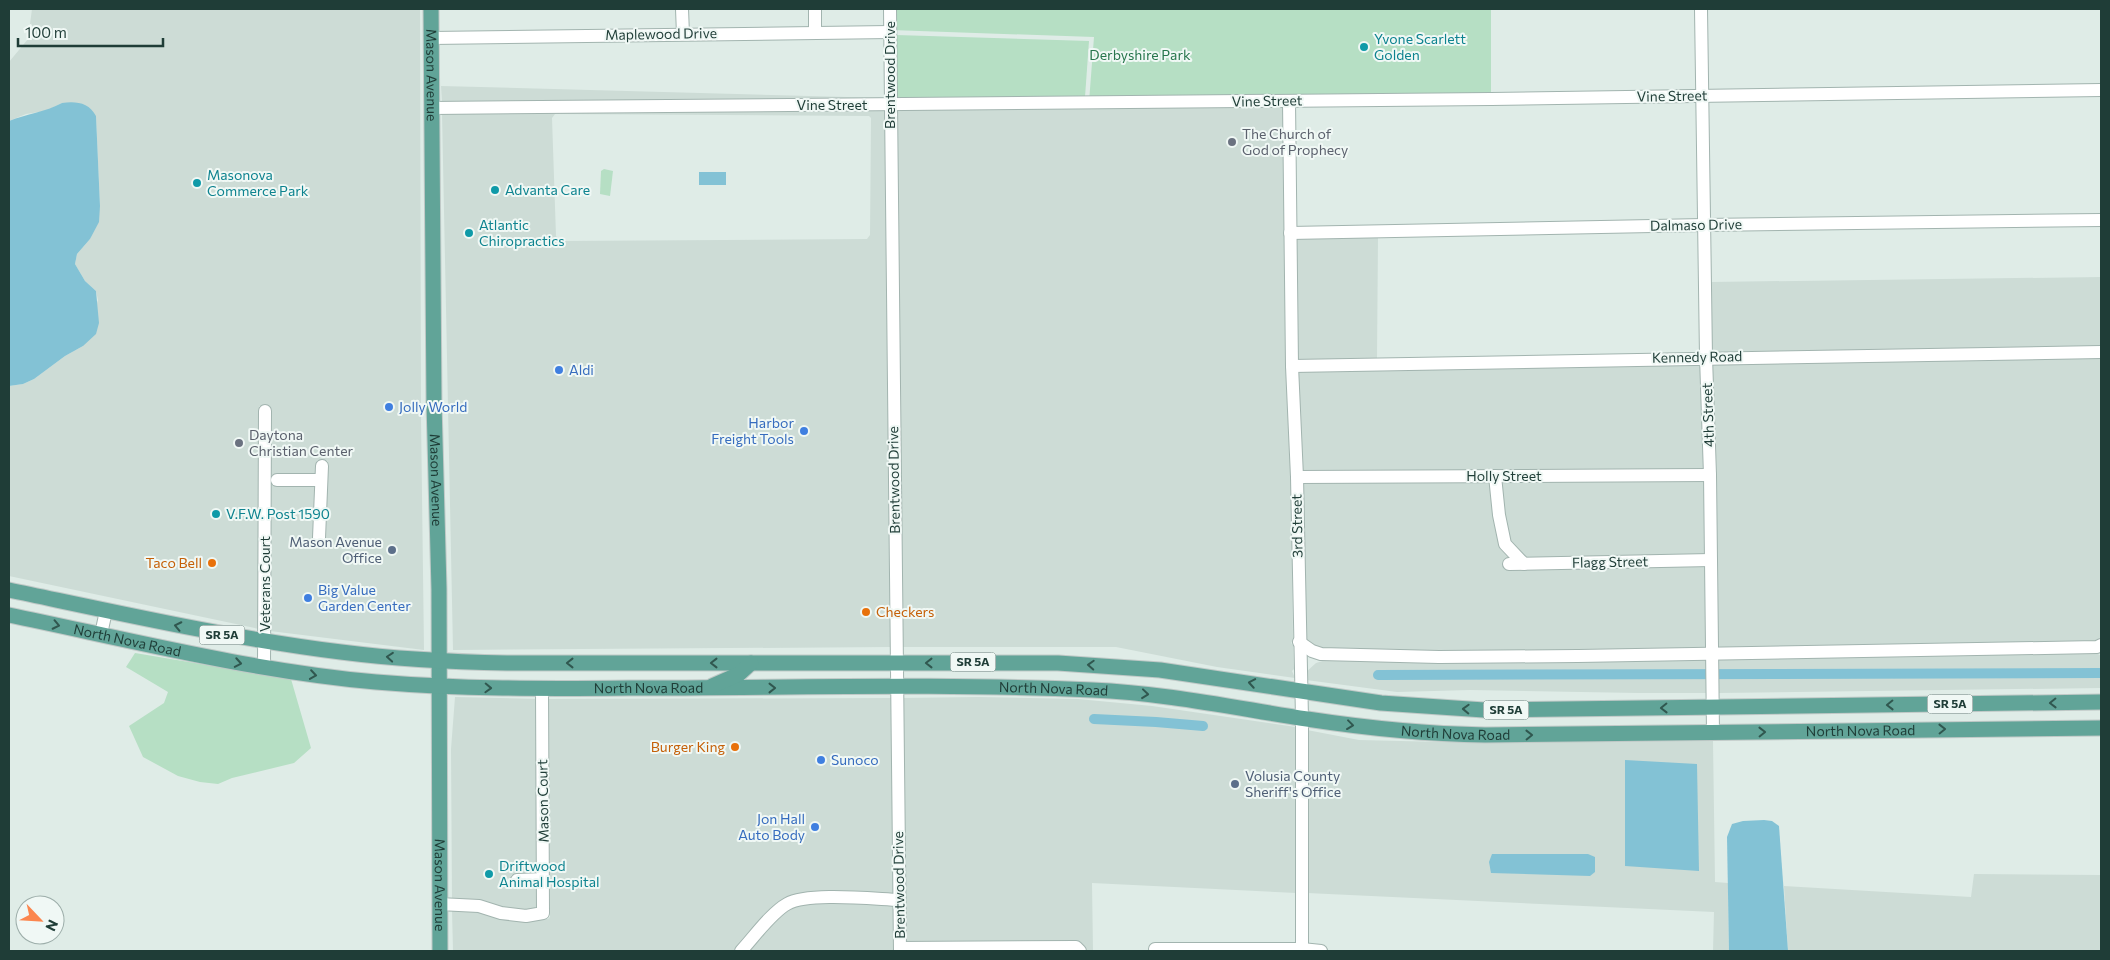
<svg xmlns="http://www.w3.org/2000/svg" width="2110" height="960" font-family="Commissioner,sans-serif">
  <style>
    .built { fill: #cddcd6; fill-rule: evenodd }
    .green { fill: #b6dfc4 }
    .water { fill: #83c2d5 }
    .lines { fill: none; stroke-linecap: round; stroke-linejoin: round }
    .canal { stroke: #83c2d5; stroke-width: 10 }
    .minor-casing { stroke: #a2b4af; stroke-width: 14 }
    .major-casing { stroke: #c0c9c7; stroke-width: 17 }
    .minor { stroke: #fff; stroke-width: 12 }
    .major { stroke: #61a498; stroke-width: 15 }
    .oneway { stroke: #30574f }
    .culture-dot { fill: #0f9aa8; stroke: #f0f8f5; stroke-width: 2 }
    .worship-dot { fill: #6b7280; stroke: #f0f8f5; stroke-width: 2 }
    .shop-dot { fill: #3f7fe0; stroke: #f0f8f5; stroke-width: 2 }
    .service-dot { fill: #5c6f8a; stroke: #f0f8f5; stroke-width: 2 }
    .food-dot { fill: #e8710a; stroke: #f0f8f5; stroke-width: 2 }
    .labels { text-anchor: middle; stroke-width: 4; stroke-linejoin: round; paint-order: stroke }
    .shield { fill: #f0f8f5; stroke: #5e7570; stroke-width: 1 }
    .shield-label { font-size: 12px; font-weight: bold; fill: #1f3d37 }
    .street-label { font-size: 14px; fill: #1f3d37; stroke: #f0f8f5 }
    .culture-label { font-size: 14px; fill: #0d838f; stroke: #f0f8f5; text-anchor: start }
    .park-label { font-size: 14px; fill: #27764c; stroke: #f0f8f5 }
    .worship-label { font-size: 14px; fill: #5b616d; stroke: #f0f8f5; text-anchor: start }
    .shop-label { font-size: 14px; fill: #366cbe; stroke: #f0f8f5; text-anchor: start }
    .service-label { font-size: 14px; fill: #4e5e75; stroke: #f0f8f5; text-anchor: end }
    .food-label { font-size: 14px; fill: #c56008; stroke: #f0f8f5; text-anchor: end }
  </style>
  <rect width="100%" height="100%" fill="#dfece7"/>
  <g class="built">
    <path d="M32,9H420L421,417L424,650L270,631V406H259V629L9,576V386L23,384L34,379L65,356L83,346L98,300L96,291L85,281L75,264L77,254L90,239L100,206L96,116L62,103L46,111L26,114L9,121V62L28,39ZM317,460L328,461L324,544L314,542L316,485H273L271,475H316Z"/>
    <polygon points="441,86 885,98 885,99 442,102"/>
    <polygon points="1283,106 1291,476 1293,640 1291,643 1293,645 1294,669 1292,671 1295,678 1217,667 1116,647 901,647 896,109"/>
    <path d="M885,109L890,647L453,650L442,113ZM555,114L869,116L871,118L870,235L867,239L560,241L556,236L552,118Z"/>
    <polygon points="1296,238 1378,238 1377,359 1297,360"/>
    <polygon points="2101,277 2101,346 1712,352 1711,282"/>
    <polygon points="2101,357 2101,639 2094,642 1717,647 1717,480 1712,362"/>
    <polygon points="1701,362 1705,470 1302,472 1298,370"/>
    <polygon points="1705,480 1705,555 1503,560 1504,569 1705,565 1706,648 1439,652 1324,650 1304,640 1302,482"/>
    <polygon points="2095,652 2101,656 2101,688 1718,693 1717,658 1996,655"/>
    <polygon points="1706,658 1707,693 1638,693 1470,690 1397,692 1306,680 1305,673 1316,663 1326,660"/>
    <polygon points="455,697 537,699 539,874 511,875 512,885 539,884 538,909 526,911 452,900 451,749"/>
    <polygon points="978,697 1078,699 1152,706 1296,727 1296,893 1092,883 1093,951 1087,951 1080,944 906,943 902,698"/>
    <polygon points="891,698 893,895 812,893 761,921 734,951 453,951 452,910 548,919 550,917 548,699"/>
    <polygon points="1307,730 1359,740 1442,742 1713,741 1715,882 1728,883 1729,951 1713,951 1714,912 1307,893"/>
    <polygon points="1974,874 2101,875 2101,951 1788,951 1784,886 1971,897"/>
    <polygon points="814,903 894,905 894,951 749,951 770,927 791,908"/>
  </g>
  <g class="green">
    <polygon points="890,9 1491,9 1491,99 1089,102 1094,37 891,30"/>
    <polygon points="896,35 1089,41 1085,97 896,98"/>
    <polygon points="604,169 613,171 610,196 600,194 601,171"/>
    <polygon points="135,653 291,679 311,748 294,763 232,778 218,784 200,782 178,776 143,757 129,726 164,703 168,692 126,667"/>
  </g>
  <g class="water">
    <path d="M62,103C77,101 89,103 96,116L100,206L99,222L90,239L77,254L75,264L85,281L96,291L99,323L96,334L83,346L65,356L34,379L23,384L9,386V121C27,114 45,112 62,103Z"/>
    <rect x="699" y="172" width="27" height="13"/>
    <polygon points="1625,760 1697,764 1699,871 1625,866"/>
    <polygon points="1764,820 1772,821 1779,826 1788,951 1729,951 1727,837 1732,824 1743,821"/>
    <polygon points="1492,854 1588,854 1595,857 1595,872 1590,876 1491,873 1489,862"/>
  </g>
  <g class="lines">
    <g class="canal">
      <polyline points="1378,675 2101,673"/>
      <polyline points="1094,719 1156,722 1203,726"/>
    </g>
    <defs>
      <g id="minor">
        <polyline points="682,9 683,34"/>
        <polyline points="815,9 815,32"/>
        <polyline points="890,9 900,951"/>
        <polyline points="1701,9 1706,357 1710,475 1713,732"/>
        <polyline points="431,38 890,32"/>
        <polyline points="1289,101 1292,366 1297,477 1302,718 1302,951"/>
        <polyline points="432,108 1491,99 2101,90"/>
        <polyline points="1290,233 1704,225 2101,220"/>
        <polyline points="1292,366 2101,352"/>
        <polyline points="1495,476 1499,515 1505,544 1524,564"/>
        <polyline points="1297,477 1710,475"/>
        <polyline points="277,480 321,480"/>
        <polyline points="319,538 322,466"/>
        <polyline points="1509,564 1711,560"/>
        <polyline points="101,634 106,611"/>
        <polyline points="1299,642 1312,651 1321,654 1439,657 1578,656 2097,647 2101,645"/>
        <polyline points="264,668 265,411"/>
        <polyline points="517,880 544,879"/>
        <polyline points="439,904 479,906 501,913 526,916 543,913 542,689"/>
        <polyline points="900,948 1076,947 1080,951"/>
        <polyline points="1155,949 1302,949 1321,951"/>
        <path d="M741,951C754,937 771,913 787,904C808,892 873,899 899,900"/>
      </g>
      <g id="major">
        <path id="s1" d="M431,9L434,403L439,589L440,951"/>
        <path d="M9,590C119,613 229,638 341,652C396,659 452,662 507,663H1058L1160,670L1381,703L1484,710L2101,702"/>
        <path id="s2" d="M9,615C130,640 252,671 376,682C460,689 545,689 629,688C783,688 939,683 1092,690C1165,693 1235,708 1307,719C1366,728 1425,734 1485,735L2101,728"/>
        <polyline points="712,686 739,674 751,663"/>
      </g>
    </defs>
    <use href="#minor" class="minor-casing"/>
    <use href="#major" class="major-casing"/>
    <use href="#minor" class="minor"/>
    <use href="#major" class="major"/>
  </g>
  <defs><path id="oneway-chevron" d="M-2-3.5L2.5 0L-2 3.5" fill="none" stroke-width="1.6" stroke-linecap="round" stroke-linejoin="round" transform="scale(1.25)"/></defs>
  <g class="oneway">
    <use href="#oneway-chevron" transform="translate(56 625) rotate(12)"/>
    <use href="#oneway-chevron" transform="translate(178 626) rotate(-168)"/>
    <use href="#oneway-chevron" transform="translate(390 657) rotate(-175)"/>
    <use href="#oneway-chevron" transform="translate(238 663) rotate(10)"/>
    <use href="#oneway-chevron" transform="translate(570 663) rotate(180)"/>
    <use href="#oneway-chevron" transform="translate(714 663) rotate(-180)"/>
    <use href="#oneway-chevron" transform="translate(929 663) rotate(180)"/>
    <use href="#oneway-chevron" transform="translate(1091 665) rotate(-177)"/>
    <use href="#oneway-chevron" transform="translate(313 675) rotate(8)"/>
    <use href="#oneway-chevron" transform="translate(1252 683) rotate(-170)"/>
    <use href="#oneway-chevron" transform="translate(488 688) rotate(2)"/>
    <use href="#oneway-chevron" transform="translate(772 688)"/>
    <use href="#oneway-chevron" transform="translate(1145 694) rotate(6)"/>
    <use href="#oneway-chevron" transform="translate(2053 703) rotate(179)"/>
    <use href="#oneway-chevron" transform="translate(1890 705) rotate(179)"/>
    <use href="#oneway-chevron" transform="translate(1664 708) rotate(179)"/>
    <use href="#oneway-chevron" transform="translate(1466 709) rotate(-178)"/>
    <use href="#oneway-chevron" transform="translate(1350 725) rotate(7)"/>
    <use href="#oneway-chevron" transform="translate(1942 729) rotate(-1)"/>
    <use href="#oneway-chevron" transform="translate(1762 732) rotate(-1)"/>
    <use href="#oneway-chevron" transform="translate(1529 735) rotate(-1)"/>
  </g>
  <g class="culture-dot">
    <circle cx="1364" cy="47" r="5"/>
    <circle cx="197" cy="183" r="5"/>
    <circle cx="495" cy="190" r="5"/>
    <circle cx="469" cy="233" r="5"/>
    <circle cx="216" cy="514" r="5"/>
    <circle cx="489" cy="874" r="5"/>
  </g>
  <g class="worship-dot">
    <circle cx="1232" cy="142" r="5"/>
    <circle cx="239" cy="443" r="5"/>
  </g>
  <g class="shop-dot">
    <circle cx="559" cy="370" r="5"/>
    <circle cx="389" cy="407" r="5"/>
    <circle cx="804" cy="431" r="5"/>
    <circle cx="308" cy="598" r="5"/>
    <circle cx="821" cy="760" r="5"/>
    <circle cx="815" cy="827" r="5"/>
  </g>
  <g class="service-dot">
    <circle cx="392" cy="550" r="5"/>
    <circle cx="1235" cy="784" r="5"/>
  </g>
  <g class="food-dot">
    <circle cx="212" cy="563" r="5"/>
    <circle cx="866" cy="612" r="5"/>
    <circle cx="735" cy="747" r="5"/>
  </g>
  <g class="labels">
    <g class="shield">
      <rect x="199.5" y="625.5" width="45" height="19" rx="4"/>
      <rect x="950.5" y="652.5" width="45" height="19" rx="4"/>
      <rect x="1927.5" y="694.5" width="45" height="19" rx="4"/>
      <rect x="1483.5" y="700.5" width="45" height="19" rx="4"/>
    </g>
    <g class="shield-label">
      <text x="222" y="639">SR 5A</text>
      <text x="973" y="666">SR 5A</text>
      <text x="1950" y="708">SR 5A</text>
      <text x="1506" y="714">SR 5A</text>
    </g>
    <g class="street-label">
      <text transform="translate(661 34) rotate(-1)" y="5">Maplewood Drive</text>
      <text dy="5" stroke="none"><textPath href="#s1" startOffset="66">Mason Avenue</textPath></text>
      <text transform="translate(890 75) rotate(-90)" y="5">Brentwood Drive</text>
      <text transform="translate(1672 96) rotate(-1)" y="5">Vine Street</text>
      <text transform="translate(1267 101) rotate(-1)" y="5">Vine Street</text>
      <text x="832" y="110">Vine Street</text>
      <text transform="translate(1696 225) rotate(-1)" y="5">Dalmaso Drive</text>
      <text transform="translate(1697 357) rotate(-1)" y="5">Kennedy Road</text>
      <text transform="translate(1708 415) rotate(-92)" y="5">4th Street</text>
      <text x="1504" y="481">Holly Street</text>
      <text dy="5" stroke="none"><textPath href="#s1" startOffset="471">Mason Avenue</textPath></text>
      <text transform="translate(894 480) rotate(-91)" y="5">Brentwood Drive</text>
      <text transform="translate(1297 526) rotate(-91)" y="5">3rd Street</text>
      <text transform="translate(1610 562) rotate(-1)" y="5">Flagg Street</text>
      <text transform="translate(265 584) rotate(-90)" y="5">Veterans Court</text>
      <text dy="5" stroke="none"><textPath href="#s2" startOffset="121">North Nova Road</textPath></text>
      <text dy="5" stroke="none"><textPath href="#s2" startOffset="646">North Nova Road</textPath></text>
      <text dy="5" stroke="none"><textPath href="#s2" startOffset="1051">North Nova Road</textPath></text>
      <text dy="5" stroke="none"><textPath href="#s2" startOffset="1861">North Nova Road</textPath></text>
      <text dy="5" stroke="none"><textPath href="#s2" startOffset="1456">North Nova Road</textPath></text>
      <text transform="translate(543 801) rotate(-91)" y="5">Mason Court</text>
      <text dy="5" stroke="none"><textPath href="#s1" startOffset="876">Mason Avenue</textPath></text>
      <text transform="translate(899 885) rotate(-91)" y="5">Brentwood Drive</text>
    </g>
    <g class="culture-label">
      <text x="1374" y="44">Yvone Scarlett<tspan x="1374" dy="16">Golden</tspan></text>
      <text x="207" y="180">Masonova<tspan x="207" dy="16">Commerce Park</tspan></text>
      <text x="505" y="195">Advanta Care</text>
      <text x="479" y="230">Atlantic<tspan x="479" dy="16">Chiropractics</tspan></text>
      <text x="226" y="519">V.F.W. Post 1590</text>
      <text x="499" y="871">Driftwood<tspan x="499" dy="16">Animal Hospital</tspan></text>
    </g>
    <g class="park-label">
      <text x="1140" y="60">Derbyshire Park</text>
    </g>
    <g class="worship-label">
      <text x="1242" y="139">The Church of<tspan x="1242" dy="16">God of Prophecy</tspan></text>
      <text x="249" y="440">Daytona<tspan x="249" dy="16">Christian Center</tspan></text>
    </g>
    <g class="shop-label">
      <text x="569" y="375">Aldi</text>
      <text x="399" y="412">Jolly World</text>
      <text x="794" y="428" text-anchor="end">Harbor<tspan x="794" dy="16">Freight Tools</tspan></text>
      <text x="318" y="595">Big Value<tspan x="318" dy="16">Garden Center</tspan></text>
      <text x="831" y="765">Sunoco</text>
      <text x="805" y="824" text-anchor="end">Jon Hall<tspan x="805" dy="16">Auto Body</tspan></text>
    </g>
    <g class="service-label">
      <text x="382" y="547">Mason Avenue<tspan x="382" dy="16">Office</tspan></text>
      <text x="1245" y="781" text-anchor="start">Volusia County<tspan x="1245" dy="16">Sheriff's Office</tspan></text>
    </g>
    <g class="food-label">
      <text x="202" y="568">Taco Bell</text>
      <text x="876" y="617" text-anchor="start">Checkers</text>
      <text x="725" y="752">Burger King</text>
    </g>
  </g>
  <rect width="2110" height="960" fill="none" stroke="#1f3d37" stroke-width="20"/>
  <g transform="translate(40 920) rotate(115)"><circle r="24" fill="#f0f8f5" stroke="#9cada9"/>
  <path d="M0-4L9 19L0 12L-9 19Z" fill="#fb864e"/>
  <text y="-8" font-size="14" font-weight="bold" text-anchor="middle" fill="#1f3d37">N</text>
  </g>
  <path d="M18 38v8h145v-8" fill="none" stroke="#1f3d37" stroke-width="2.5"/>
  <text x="25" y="38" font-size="15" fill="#1f3d37" stroke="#f0f8f5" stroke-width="4" paint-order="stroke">100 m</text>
</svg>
